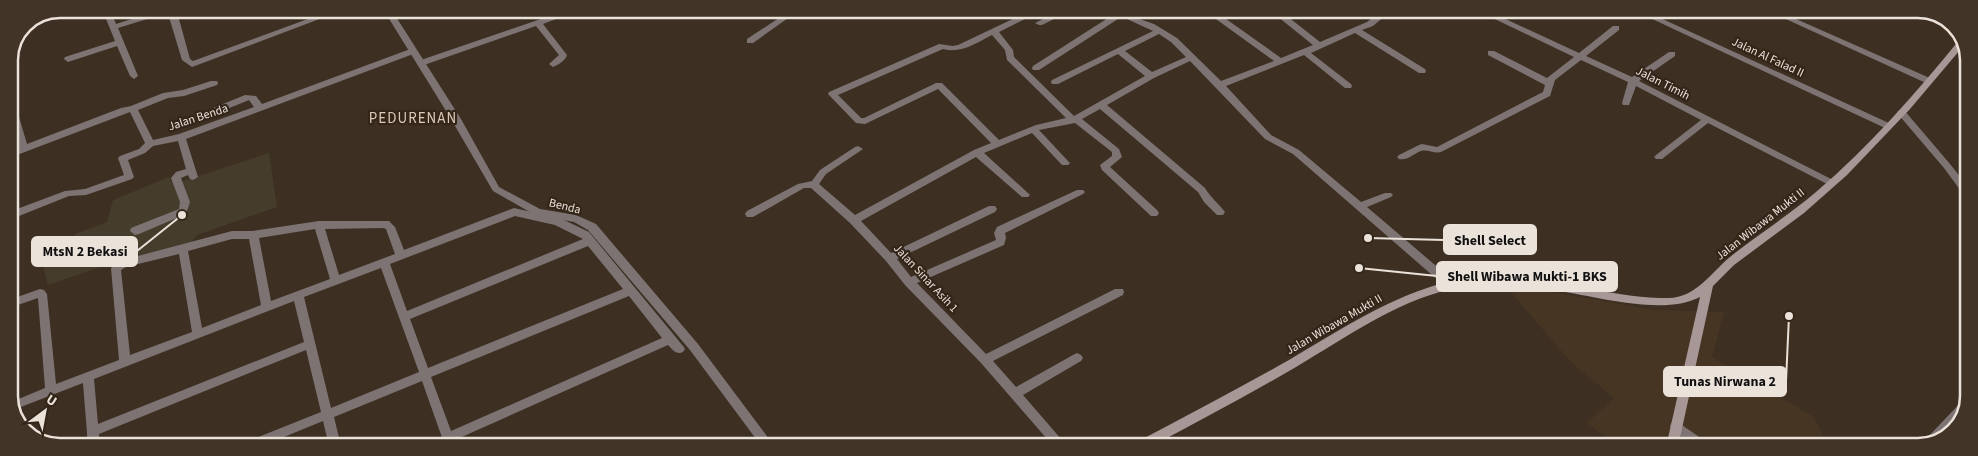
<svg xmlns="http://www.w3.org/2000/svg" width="1978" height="456" font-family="'Source Sans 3',sans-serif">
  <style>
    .built { fill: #473523 }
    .education { fill: #453c2c }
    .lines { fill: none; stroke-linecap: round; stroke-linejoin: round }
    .minor { fill: #7d7373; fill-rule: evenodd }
    .tertiary { fill: #7d7373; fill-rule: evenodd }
    .secondary { fill: #a79797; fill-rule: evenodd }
    .labels { text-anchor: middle; stroke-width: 4.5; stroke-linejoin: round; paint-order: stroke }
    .street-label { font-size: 12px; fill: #ebe2da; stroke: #332619 }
    .quarter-label { font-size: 15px; letter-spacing: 1px; fill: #dbcaba; stroke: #332619 }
    .rim { fill: none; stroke: #ebe2da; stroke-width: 2.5 }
    .leader { fill: none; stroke: #ebe2da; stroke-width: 2 }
    .callout-dot { fill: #ebe2da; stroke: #332619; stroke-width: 2 }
    .callout { fill: #ebe2da; stroke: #ebe2da; stroke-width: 2 }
    .callout-label { font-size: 14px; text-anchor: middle; font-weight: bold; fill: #111 }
  </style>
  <rect width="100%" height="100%" fill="#3d3023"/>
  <polygon class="built" points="1503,283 1653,310 1724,312 1712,357 1814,417 1828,447 1619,447 1587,423 1614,398 1571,362"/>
  <polygon class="education" points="269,153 277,207 197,235 192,242 115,262 48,285 41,258 74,247 75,234 107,222 113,200 169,177 174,184"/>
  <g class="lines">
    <g class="minor">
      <polygon points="102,9 110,9 116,24 157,11 175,13 179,19 190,59 193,61 335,9 346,9 192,67 182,60 169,17 157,16 118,28 138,76 134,79 130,76 117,46 68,62 64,59 65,57 115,41"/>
      <path d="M570,9H582L543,24L567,55C566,60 558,65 553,67L549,64L559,55L536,26L424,65H418L417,63L418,61Z"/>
      <polygon points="777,9 785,9 791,16 753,43 747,43 747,39 782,16"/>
      <path d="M1034,9H1045L999,32L1013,50L1014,57L1074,116L1145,76L1118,54L1058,84H1052L1051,82L1052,80L1153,31L1127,19H1118L1039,70H1033L1032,68L1033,66L1108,18L1088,16L1079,9L1128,15L1154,24L1177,38L1221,81L1274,61L1202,9H1212L1281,58L1313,45L1268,9H1278L1320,42L1367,22L1383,9H1393L1373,26L1362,30L1425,69L1426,71L1425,73H1419L1355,33L1311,53L1351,84L1352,86L1351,88H1345L1304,55L1226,86L1271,135L1299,150L1361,202L1385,193H1391L1393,195L1391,197L1367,207L1455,282L1456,285L1455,288H1447L1293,154L1265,139L1190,61L1154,78L1107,105L1205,188C1211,198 1218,203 1225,212L1223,215H1217L1204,202L1198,192L1100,109L1082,119L1119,149L1122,157L1110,167L1157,210L1159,213L1157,216H1151L1102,170L1100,165L1112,156V152L1075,123L1039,130L1068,161L1070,163L1068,165H1062L1032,133L984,153L1028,193L1030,195L1028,197H1022L976,157L861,221L891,253L989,206H995L997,209L995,212L897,259L911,277L996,240L994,233L997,227L1077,190H1083L1085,192L1083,194L1005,233L1006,238L1004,245L917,283L986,354L1115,289H1123L1124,292L1123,295L993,361L1016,387L1073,355L1077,353L1081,355L1083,358L1081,361L1023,395L1068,447H1054L981,363L905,285L886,261L850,223L811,188H804L753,217H747L745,214L747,211L798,184L812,181L820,170L855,147L858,146L863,149L826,174L819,184L855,215L974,150L991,143L938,89L865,124L856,123L828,94L829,92L939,44L953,46L958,45ZM1159,34L1171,42L1186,57L1152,72L1125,51ZM992,35L1005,50L1007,60L1066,118L1036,125L999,140L942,83H936L864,118H861L838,95L943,49C961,54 976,43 992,35Z"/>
      <polygon points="1063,9 1074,9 1042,25 1039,25 1035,23"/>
      <path d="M1476,10H1486L1579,53L1613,26H1619V30L1586,56L1632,77L1669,52H1675V56L1639,81L1835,181L1837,183L1835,185H1829L1708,123L1662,159H1656L1654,157L1656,155L1701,120L1636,86L1629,105H1623L1622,103L1628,82L1581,60L1555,80L1550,96L1441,152C1435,154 1427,149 1421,151C1413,154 1407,161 1399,159L1397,157L1399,155L1419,145L1422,144L1437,147L1543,92L1545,85L1488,55V51H1494L1547,78L1574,57Z"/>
      <polygon points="1633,10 1643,10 1891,124 1893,126 1888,129 1885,128"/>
      <polygon points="1766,10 1776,10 1932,79 1933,81 1932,83 1926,83"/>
      <polygon points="413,48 416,49 416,53 186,139 198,177 193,180 190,179 188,175 181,178 190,202 186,214 139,234 135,235 130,231 131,228 179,209 180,202 171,178 176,172 186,169 178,141 153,146 145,153 128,160 134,177 132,179 86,195 69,196 9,220 9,212 65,191 85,189 124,175 118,158 120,156 139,149 145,143 130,112 9,158 9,151 19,148 9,112 9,94 13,97 27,144 121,108 131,106 163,93 183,90 211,81 217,81 218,83 217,85 184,96 168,98 138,110 153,140 179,134 254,107 249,100 200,120 194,120 192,118 194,116 245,95 256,96 262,104"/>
      <polygon points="1901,109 1904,110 1950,164 1969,188 1969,199 1966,198 1944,168 1898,114 1897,112"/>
      <path d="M514,208L562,219L589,232L683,346L685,349L683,352C676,355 673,350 668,345L455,440L457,446H445L422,381L334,417L341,446H329L323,421L262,446H244L246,442L321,412L306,350L99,434L100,446H88L83,383L13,410L9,403L45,388L38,298L9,308V300L40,289L44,290L47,294L56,384L119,360L111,268L119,261L232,231H253L319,221H389L395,227L404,250ZM515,216L555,225L583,239L407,311L390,264ZM383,228L386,229L395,254L339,275L325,229ZM315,229L330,279L271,301L259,238ZM232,239H249L261,305L202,328L188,251ZM588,246L623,289L428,368L410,319ZM179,254L192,332L130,355L121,270L126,267ZM381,268L419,372L331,408L304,297ZM629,296L662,338L451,431L431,377ZM294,301L304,342L98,424L94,379Z"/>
      <polygon points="1968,397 1968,407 1962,416 1941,440 1925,445 1926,439 1964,399"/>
      <polygon points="1676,421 1708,443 1710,447 1695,447 1672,430 1670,426 1672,422"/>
    </g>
    <polygon class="tertiary" points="383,9 391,9 461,119 499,187 540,209 576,215 596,224 698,344 775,447 762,447 690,350 588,230 574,222 535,215 493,191 451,119"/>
    <path class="secondary" d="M1960,39H1962L1965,44L1910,109L1847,175L1804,213L1734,265L1713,286L1678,447H1666L1700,297C1664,316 1599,297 1559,291C1524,285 1486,280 1451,289C1395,302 1345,338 1296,367C1248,395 1199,421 1150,447H1133L1135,443C1186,416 1238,389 1289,360C1340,330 1392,295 1451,281C1524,264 1595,298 1668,298C1698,298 1713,269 1735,253C1762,232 1790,214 1816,192C1870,146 1916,93 1960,39Z"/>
  </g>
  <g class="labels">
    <g class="street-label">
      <text transform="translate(1768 57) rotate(25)" y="4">Jalan Al Falad II</text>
      <text transform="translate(1663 83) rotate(27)" y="4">Jalan Timih</text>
      <text transform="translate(198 117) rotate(-18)" y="4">Jalan Benda</text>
      <text transform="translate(565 206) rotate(14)" y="4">Benda</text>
      <text transform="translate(1760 224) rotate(-38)" y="4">Jalan Wibawa Mukti II</text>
      <text transform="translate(926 278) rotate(47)" y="4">Jalan Sinar Asih 1</text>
      <text transform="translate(1334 324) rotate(-30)" y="4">Jalan Wibawa Mukti II</text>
    </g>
    <g class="quarter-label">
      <text x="413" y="123">PEDURENAN</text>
    </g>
  </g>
  <path d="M0 0H1978V456H0ZM60 18H1918A42 42 0 0 1 1960 60V396A42 42 0 0 1 1918 438H60A42 42 0 0 1 18 396V60A42 42 0 0 1 60 18Z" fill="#423528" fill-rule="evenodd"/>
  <path class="rim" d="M60 18H1918A42 42 0 0 1 1960 60V396A42 42 0 0 1 1918 438H60A42 42 0 0 1 18 396V60A42 42 0 0 1 60 18Z"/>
  <path class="leader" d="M1368 238L1444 240M182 215L137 251M1359 268L1437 276M1789 316L1786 381"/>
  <g class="callout-dot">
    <circle cx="1368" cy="238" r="5"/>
    <circle cx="182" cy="215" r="5"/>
    <circle cx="1359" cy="268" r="5"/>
    <circle cx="1789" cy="316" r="5"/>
  </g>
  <g class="callout">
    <rect x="1444" y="225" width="92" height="29" rx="5"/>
    <rect x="32" y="237" width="105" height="29" rx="5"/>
    <rect x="1437" y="262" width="180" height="29" rx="5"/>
    <rect x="1664" y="367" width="122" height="29" rx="5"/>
  </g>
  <g class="callout-label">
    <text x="1490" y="245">Shell Select</text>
    <text x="85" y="256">MtsN 2 Bekasi</text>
    <text x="1527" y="281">Shell Wibawa Mukti-1 BKS</text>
    <text x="1725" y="386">Tunas Nirwana 2</text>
  </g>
  <g transform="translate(45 411) rotate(32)" stroke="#332619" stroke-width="4" paint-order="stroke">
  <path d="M0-4L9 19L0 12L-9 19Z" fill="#ebe2da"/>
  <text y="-8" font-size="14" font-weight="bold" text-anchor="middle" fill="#ebe2da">U</text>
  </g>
</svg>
